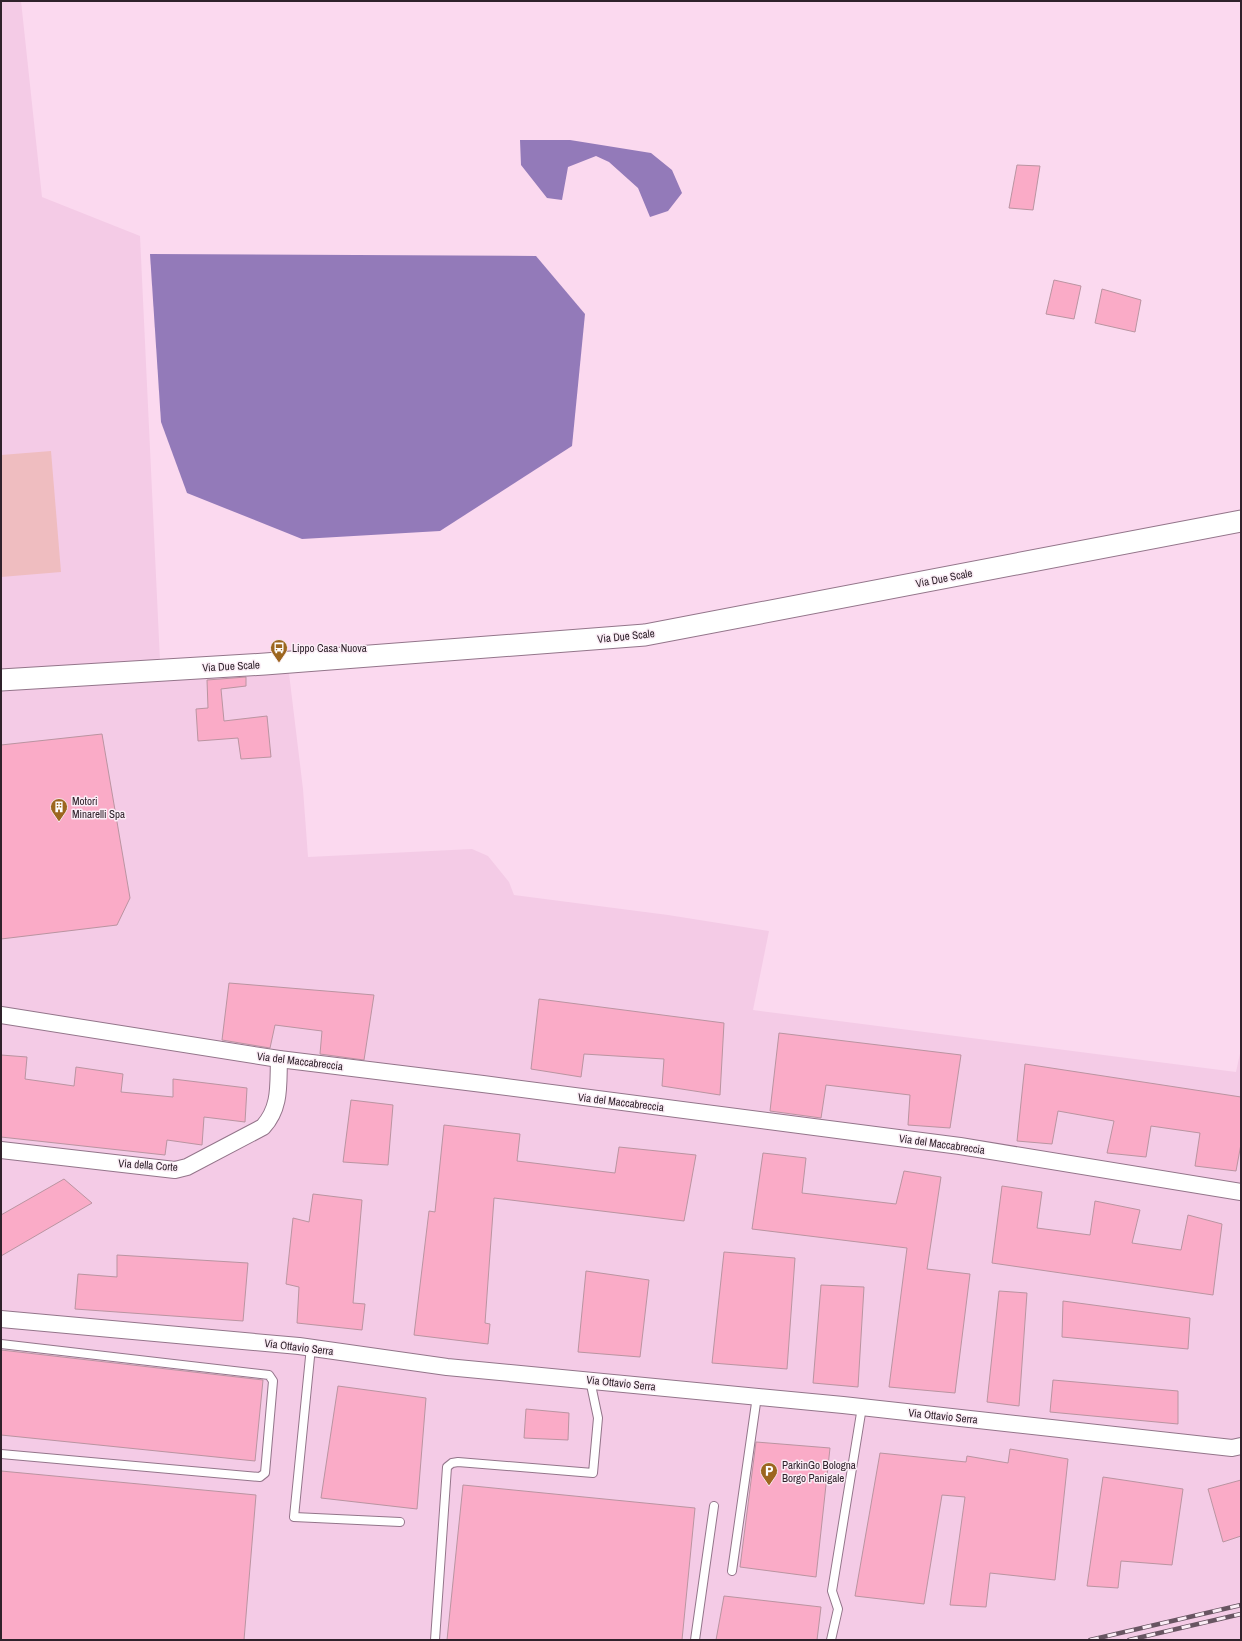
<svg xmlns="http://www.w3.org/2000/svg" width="1242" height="1641" font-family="'Archivo Narrow',sans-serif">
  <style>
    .built { fill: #f4cbe6 }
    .green { fill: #efbdc0 }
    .water { fill: #937ab9 }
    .building { fill: #faabc7; stroke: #ba94a1 }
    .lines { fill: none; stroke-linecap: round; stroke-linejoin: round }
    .service-casing { stroke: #93758a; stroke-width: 10 }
    .minor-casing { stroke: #93758a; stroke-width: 18 }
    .tertiary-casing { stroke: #93758a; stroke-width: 23 }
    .service { stroke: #fff; stroke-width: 8 }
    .minor { stroke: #fff; stroke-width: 16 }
    .tertiary { stroke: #fff; stroke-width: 21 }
    .rail-casing { stroke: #685562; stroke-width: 4.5 }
    .rail { stroke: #fbedf6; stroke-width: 3; stroke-dasharray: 9; stroke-linecap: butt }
    .labels { text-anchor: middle; stroke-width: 3; stroke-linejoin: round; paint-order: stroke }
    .street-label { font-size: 11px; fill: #2f222b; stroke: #fbedf6 }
    .poi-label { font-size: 11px; fill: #2f222b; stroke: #fbedf6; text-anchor: start }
  </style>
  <rect width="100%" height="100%" fill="#fbd9ef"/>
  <polygon class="built" points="1,1 21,1 42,197 140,236 160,661 287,657 303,789 308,857 472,849 488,856 509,882 514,895 668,915 769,931 753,1010 1236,1072 1241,1049 1241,1640 1,1640"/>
  <polygon class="green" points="51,451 61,572 1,577 1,455"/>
  <g class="water">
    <polygon points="520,140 570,140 651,153 672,170 682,193 668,211 650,217 638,188 609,162 596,156 568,167 562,200 547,198 521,165"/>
    <polygon points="150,254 536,256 585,314 572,446 440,531 302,539 187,493 161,422"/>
  </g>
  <g class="building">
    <polygon points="1017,165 1040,166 1033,210 1009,208"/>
    <polygon points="1054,280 1081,286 1074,319 1046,314"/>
    <polygon points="1102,289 1141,300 1135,332 1095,323"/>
    <polygon points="246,677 246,686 221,689 224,721 267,716 271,757 241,759 238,738 198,741 196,709 208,708 207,680"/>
    <polygon points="102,734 130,898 117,925 1,939 1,745"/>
    <polygon points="229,983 374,995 364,1060 320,1054 322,1031 275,1025 270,1048 222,1040"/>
    <polygon points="539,999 724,1023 720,1095 662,1086 664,1059 584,1054 581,1077 531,1069"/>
    <polygon points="779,1033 961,1055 950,1128 908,1125 910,1095 826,1085 821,1118 770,1111"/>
    <polygon points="1,1055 27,1057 25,1079 74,1086 76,1067 123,1074 121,1092 173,1097 173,1079 247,1088 245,1122 204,1117 202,1145 167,1140 165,1155 1,1137"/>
    <polygon points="1025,1064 1241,1097 1241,1144 1236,1171 1195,1166 1200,1133 1151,1126 1146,1157 1107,1153 1114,1121 1058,1111 1052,1144 1017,1141"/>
    <polygon points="351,1100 393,1105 388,1165 343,1162"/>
    <polygon points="444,1125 520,1134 517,1161 615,1173 619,1147 696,1155 684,1221 494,1198 485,1323 490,1324 488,1344 414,1335 429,1211 435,1212"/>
    <polygon points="763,1153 806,1158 802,1193 896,1204 904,1171 941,1177 927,1269 970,1274 955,1393 889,1387 907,1248 752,1229"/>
    <polygon points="64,1179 92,1203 1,1256 1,1215"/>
    <polygon points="1002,1186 1042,1192 1037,1228 1090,1235 1095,1201 1140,1210 1132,1243 1181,1250 1188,1215 1222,1224 1213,1295 992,1263"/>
    <polygon points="313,1194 362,1200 353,1303 365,1304 362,1330 297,1323 299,1287 286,1284 293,1218 309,1222"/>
    <polygon points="724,1252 795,1258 787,1369 712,1363"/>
    <polygon points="117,1255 248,1263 243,1321 75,1309 78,1274 117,1277"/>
    <polygon points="586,1271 649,1280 640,1357 578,1352"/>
    <polygon points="821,1285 864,1287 858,1387 813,1383"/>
    <polygon points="999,1291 1027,1293 1019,1406 987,1402"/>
    <polygon points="1063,1301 1190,1318 1188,1349 1062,1337"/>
    <polygon points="1,1350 263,1380 255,1461 1,1435"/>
    <polygon points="1053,1380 1178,1391 1178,1424 1050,1412"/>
    <polygon points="338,1386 426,1398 417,1509 321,1498"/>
    <polygon points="526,1409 569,1413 568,1440 524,1438"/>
    <polygon points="756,1442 830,1448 816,1577 740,1567"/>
    <polygon points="1010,1449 1068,1459 1055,1580 990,1573 986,1607 950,1605 965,1497 942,1495 924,1604 855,1596 880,1453 966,1462 967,1456 1008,1463"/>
    <polygon points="1,1471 256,1495 244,1640 1,1640"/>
    <polygon points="1103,1477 1183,1489 1172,1565 1121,1561 1118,1588 1087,1586"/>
    <polygon points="1241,1480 1241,1536 1223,1542 1208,1489"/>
    <polygon points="463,1485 695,1508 682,1640 447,1640"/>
    <polygon points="724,1596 821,1607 817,1640 716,1640"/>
  </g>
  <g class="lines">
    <defs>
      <g id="service">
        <polyline points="1,1344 269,1375 273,1381 265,1473 260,1477 1,1454"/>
        <polyline points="311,1347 294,1517 400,1522"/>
        <polyline points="732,1571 757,1396"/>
        <polyline points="435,1640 447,1467 452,1463 458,1462 593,1473 598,1418 590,1380"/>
        <polyline points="695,1640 714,1506"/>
        <polyline points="831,1640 838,1609 832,1591 862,1407"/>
      </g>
      <g id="minor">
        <polyline points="1,1015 279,1059 483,1084 960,1146 1241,1192"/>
        <path d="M1,1150L175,1170L187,1167L263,1127C281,1107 278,1085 279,1059"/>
        <polyline points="1,1319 299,1346 447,1367 843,1405 1232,1448 1241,1446"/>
      </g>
      <polyline id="tertiary" points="1,680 265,664 645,635 1241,521"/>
    </defs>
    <use href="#service" class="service-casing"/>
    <use href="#minor" class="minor-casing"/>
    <use href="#tertiary" class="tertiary-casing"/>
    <use href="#service" class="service"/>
    <use href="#minor" class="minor"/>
    <use href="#tertiary" class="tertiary"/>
    <defs>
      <g id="rail">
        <polyline points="1090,1640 1241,1605"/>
        <polyline points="1129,1640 1241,1614"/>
      </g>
    </defs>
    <use href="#rail" class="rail-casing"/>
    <use href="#rail" class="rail"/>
  </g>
  <defs>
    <symbol id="bus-pin" viewBox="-11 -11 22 30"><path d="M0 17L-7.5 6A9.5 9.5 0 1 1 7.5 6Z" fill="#9c661f" stroke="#fbedf6"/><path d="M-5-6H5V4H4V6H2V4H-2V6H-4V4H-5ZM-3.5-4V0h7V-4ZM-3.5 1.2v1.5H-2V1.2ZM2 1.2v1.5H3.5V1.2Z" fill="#fff"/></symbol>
    <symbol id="building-pin" viewBox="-11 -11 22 30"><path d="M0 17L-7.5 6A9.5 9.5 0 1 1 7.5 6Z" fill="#9c661f" stroke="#fbedf6"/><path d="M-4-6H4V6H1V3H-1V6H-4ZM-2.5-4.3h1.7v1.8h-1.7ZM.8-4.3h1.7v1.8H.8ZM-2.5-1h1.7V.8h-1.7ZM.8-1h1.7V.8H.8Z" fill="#fff"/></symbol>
    <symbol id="parking-pin" viewBox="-11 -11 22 30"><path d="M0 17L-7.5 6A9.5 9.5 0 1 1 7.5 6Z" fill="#9c661f" stroke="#fbedf6"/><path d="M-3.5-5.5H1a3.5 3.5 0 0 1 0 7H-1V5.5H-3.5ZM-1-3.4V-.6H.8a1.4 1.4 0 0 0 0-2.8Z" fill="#fff"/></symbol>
  </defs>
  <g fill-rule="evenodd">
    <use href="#bus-pin" x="269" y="638" width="20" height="27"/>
    <use href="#building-pin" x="49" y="797" width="20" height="27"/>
    <use href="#parking-pin" x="759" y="1461" width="20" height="27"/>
  </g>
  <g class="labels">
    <g class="street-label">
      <text transform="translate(944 578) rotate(-11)" y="4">Via Due Scale</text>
      <text transform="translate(626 636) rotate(-6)" y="4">Via Due Scale</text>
      <text transform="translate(231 666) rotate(-3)" y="4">Via Due Scale</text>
      <text transform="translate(300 1061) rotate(7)" y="4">Via del Maccabreccia</text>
      <text transform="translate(621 1102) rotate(7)" y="4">Via del Maccabreccia</text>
      <text transform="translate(942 1144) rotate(8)" y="4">Via del Maccabreccia</text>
      <text transform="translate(148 1165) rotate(4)" y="4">Via della Corte</text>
      <text transform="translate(299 1347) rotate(7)" y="4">Via Ottavio Serra</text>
      <text transform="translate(621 1383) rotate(6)" y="4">Via Ottavio Serra</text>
      <text transform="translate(943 1416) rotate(6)" y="4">Via Ottavio Serra</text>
    </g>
    <g class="poi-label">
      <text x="292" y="652">Lippo Casa Nuova</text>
      <text x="72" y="805">Motori<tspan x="72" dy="13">Minarelli Spa</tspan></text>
      <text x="782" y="1469">ParkinGo Bologna<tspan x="782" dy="13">Borgo Panigale</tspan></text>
    </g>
  </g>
  <rect width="1242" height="1641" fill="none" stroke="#2f222b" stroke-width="4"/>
</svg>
